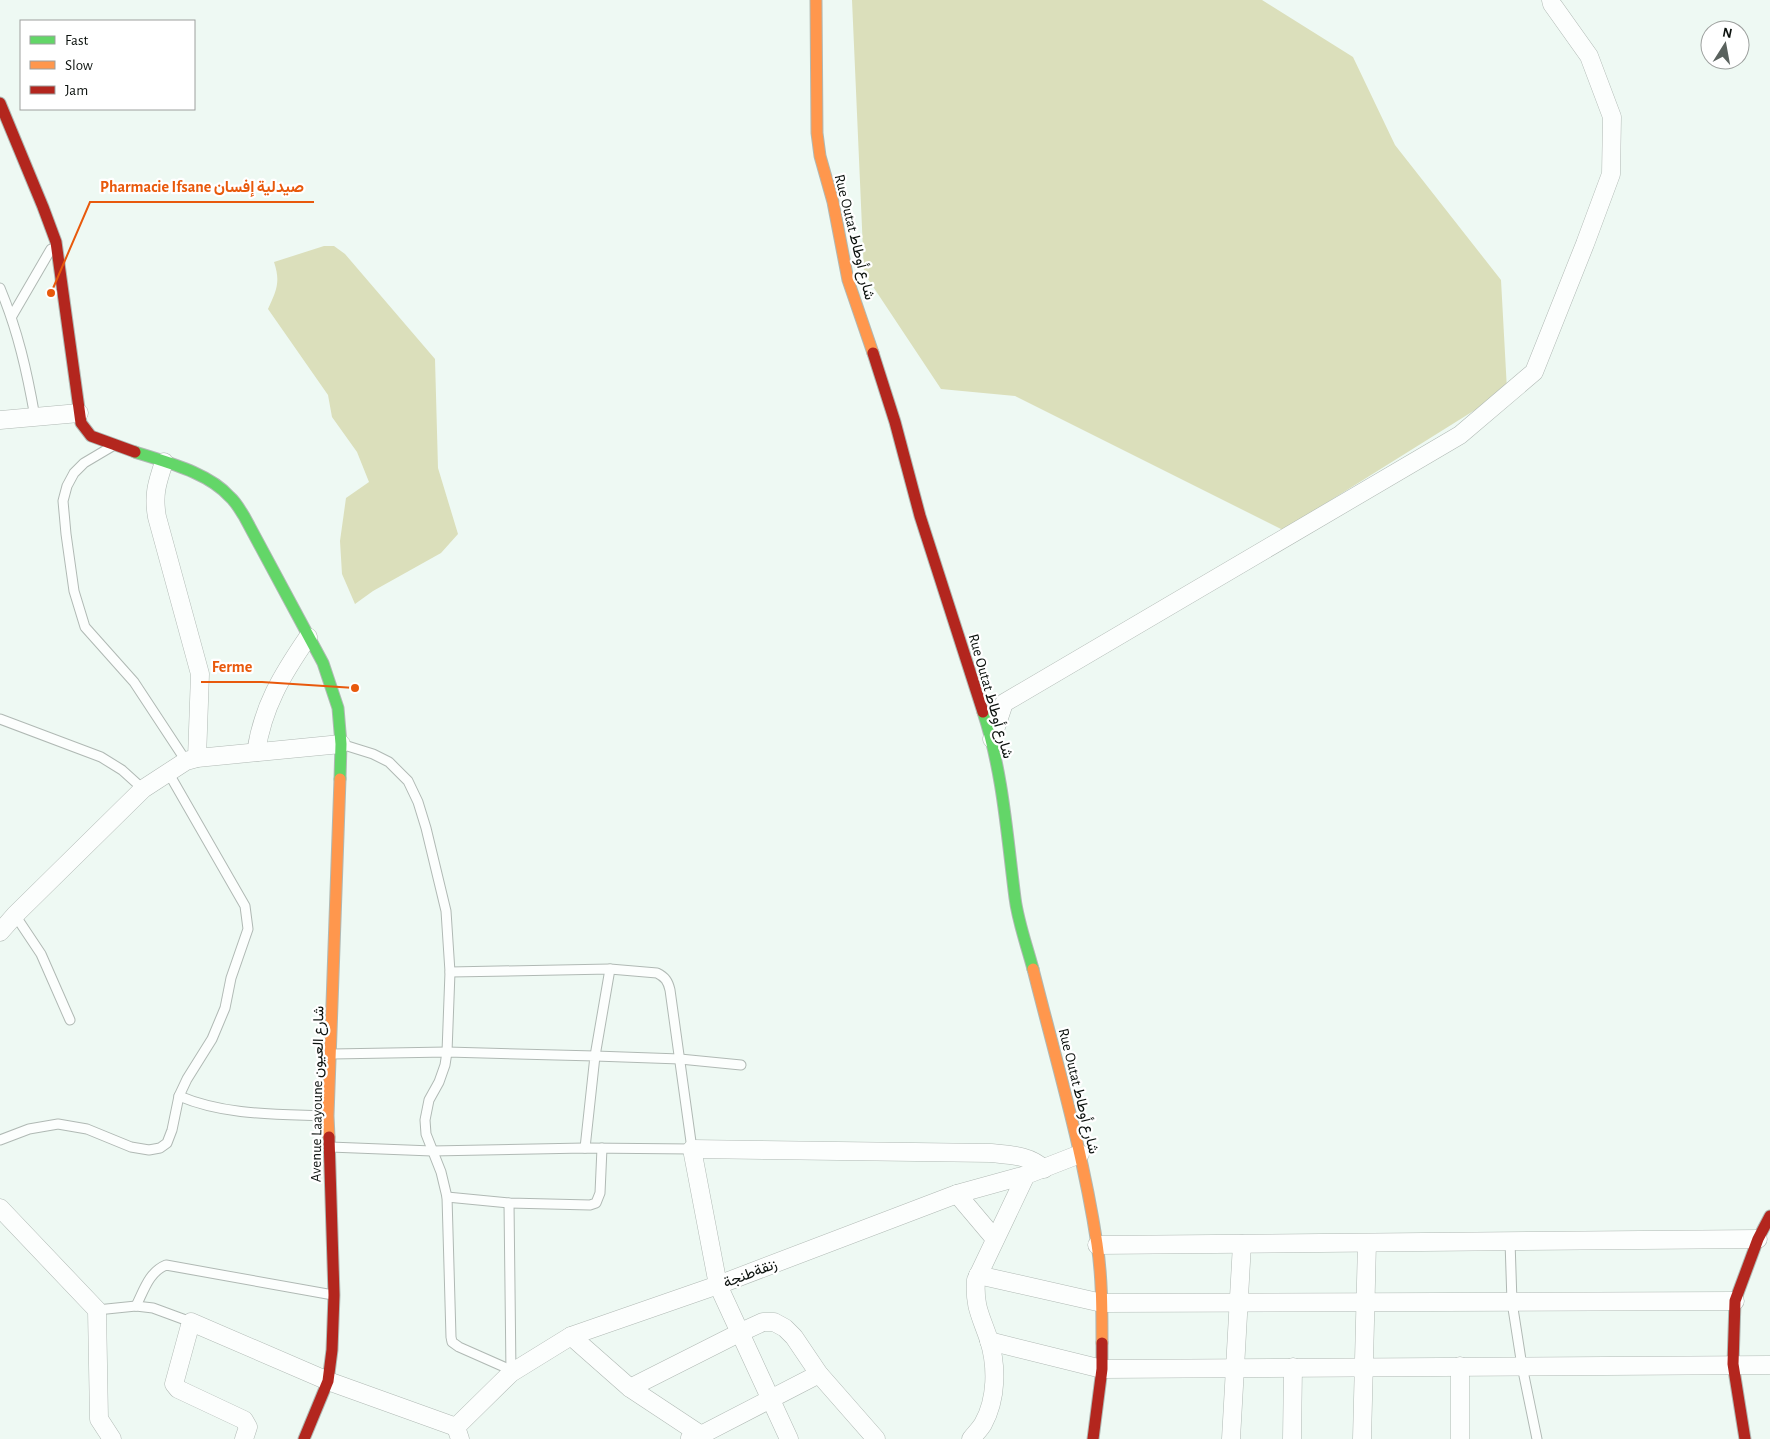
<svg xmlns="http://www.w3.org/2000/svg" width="1770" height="1439" font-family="'Alegreya Sans',Vazirmatn,sans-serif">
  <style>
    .green { fill: #dbdfbb }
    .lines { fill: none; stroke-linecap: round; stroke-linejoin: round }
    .lane-casing { stroke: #b0b9b4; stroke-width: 11 }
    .street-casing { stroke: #b0b9b4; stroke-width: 19 }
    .fast-casing { stroke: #b0b9b4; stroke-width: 13 }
    .slow-casing { stroke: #b0b9b4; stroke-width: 13 }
    .jam-casing { stroke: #b0b9b4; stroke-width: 13 }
    .lane { stroke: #fcfefd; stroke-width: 9 }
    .street { stroke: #fcfefd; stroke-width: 18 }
    .fast { stroke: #63d668; stroke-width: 11 }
    .slow { stroke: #ff974d; stroke-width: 11 }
    .jam { stroke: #b3261e; stroke-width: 11 }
    .labels { text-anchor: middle; stroke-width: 4.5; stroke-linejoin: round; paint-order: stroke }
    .street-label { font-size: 15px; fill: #0b110d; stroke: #fff }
    .leader { fill: none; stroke: #e8590c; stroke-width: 2 }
    .callout-dot { fill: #e8590c; stroke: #fff; stroke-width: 2 }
    .callout-label { font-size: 16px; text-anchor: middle; font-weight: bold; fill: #e8590c; stroke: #fff; stroke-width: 4.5; stroke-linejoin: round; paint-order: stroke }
  </style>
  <rect width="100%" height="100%" fill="#eef9f3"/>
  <g class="green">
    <polygon points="852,0 1262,0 1353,57 1395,145 1501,280 1507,390 1283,530 1015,396 941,389 864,273"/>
    <path d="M324,246H334L345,254L435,359L438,468L458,534L441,553L373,591L355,604L342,574L340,541L346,498L369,482L357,452L332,417L328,395L268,309C276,291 281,283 274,262Z"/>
  </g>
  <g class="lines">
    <defs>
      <g id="lane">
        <path d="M0,288C18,331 27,372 35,417"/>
        <polyline points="12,316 51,249"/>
        <polyline points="111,447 84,463 74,473 67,486 63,501 66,534 74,591 85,627 134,682 186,761"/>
        <polyline points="0,719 101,757 122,770 143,789"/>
        <polyline points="341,744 373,754 389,762 408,781 418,802 426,828 446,911 450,972 447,1052 445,1065 439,1082 429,1100 425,1120 426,1134 441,1172 447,1197 451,1337 452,1342 459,1347 511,1370"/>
        <polyline points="15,915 41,954 70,1020"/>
        <polyline points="610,969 595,1056 680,1059 741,1065"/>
        <polyline points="332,1054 447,1052 595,1056 585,1148"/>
        <path d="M179,1096C226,1116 278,1114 328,1116"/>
        <polyline points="0,1140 29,1129 58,1124 87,1129 131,1147 149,1150 160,1148 167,1143 172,1130 179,1096 187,1079 212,1039 225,1008 231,978 248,929 245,906 168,772"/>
        <path d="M330,1147L432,1151L585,1148L692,1149L670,990C668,981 665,977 657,973L610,969L450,972"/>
        <polyline points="447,1197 509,1203 590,1205 596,1203 600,1193 602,1148"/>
        <polyline points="509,1203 511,1373"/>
        <polyline points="1510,1241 1512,1302 1522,1366 1537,1439"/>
        <path d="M136,1306C144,1290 149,1272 166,1265L333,1295"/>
        <polyline points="97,1310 136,1306 153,1308 191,1322"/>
      </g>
      <g id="street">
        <polyline points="0,420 79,413"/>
        <path d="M164,462C157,483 153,495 157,517L200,674L197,758"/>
        <polyline points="992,739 1004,703 1460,435 1534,372 1585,244 1611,174 1612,117 1589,56 1552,4 1551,0"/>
        <path d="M256,752C263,706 282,675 308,637"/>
        <polyline points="0,932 15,915 143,789 186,761 197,758 341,744"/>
        <polyline points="957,1194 995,1239"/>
        <polyline points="0,1208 97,1310 99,1419 112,1439"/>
        <polyline points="1097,1245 1758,1239"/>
        <polyline points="978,1275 1102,1303 1735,1301"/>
        <polyline points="571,1336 630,1388 701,1435 704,1439"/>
        <polyline points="989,1341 1102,1369 1770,1365"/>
        <polyline points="1460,1366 1460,1439"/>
        <polyline points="630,1388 739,1333 763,1322 774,1322 785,1328 794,1337 819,1374 876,1439"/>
        <polyline points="690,1438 701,1435 819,1374"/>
        <polyline points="244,1439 248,1427 244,1420 178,1389 174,1384 191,1322 328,1381 456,1427"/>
        <polyline points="460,1439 456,1427 511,1373 571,1336 718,1285 957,1194 1026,1175 1080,1154"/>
        <path d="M789,1439L718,1285L692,1149L991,1153C1010,1155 1030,1155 1044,1169"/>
        <path d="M971,1439C975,1434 980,1429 983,1424C997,1399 997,1366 989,1340C981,1316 974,1307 976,1280L1026,1175"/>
        <polyline points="1231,1439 1242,1244"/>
        <polyline points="1292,1439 1293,1367"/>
        <polyline points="1362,1439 1367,1243"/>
      </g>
      <g id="fast">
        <path d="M135,452C165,462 208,472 230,497C236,502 240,510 244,516L323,663L338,708L341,744L340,779"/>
        <path d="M983,712C1003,772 1007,836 1015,898C1018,922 1027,946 1033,969"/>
      </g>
      <g id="slow">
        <polyline points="816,0 817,133 820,156 833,202 848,280 873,353"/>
        <path d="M1033,969C1056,1060 1083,1151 1097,1244C1102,1276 1102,1310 1102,1343"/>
        <polyline points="329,1137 328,1116 340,779"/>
      </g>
      <g id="jam">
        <polyline points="0,103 43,207 56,242 81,423 91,436 135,452"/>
        <polyline points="873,353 895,422 920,516 983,712"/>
        <polyline points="304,1439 328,1381 332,1350 334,1295 329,1137"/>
        <polyline points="1093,1439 1102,1369 1102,1343"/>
        <polyline points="1745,1439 1733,1364 1735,1301 1758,1239 1770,1216"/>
      </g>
    </defs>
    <use href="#lane" class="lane-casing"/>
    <use href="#street" class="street-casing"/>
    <use href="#fast" class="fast-casing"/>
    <use href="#slow" class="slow-casing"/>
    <use href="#jam" class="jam-casing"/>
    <use href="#lane" class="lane"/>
    <use href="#street" class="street"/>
    <use href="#fast" class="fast"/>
    <use href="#slow" class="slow"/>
    <use href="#jam" class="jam"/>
  </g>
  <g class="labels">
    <g class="street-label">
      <text transform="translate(855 237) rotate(76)" y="5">Rue Outat شارع أوطاط</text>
      <text transform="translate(991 696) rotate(74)" y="5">Rue Outat شارع أوطاط</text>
      <text transform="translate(1079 1091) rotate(76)" y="5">Rue Outat شارع أوطاط</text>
      <text transform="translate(317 1094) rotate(-89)" y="5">Avenue Laayoune شارع العيون</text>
      <text transform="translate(750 1273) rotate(-21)" y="5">زنقةطنجة</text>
    </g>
  </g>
  <path class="leader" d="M51 293L90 202H314M355 688L262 682H201"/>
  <g class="callout-dot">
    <circle cx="51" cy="293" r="5"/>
    <circle cx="355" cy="688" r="5"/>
  </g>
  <g class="callout-label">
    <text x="202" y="192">Pharmacie Ifsane صيدلية إفسان</text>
    <text x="232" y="672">Ferme</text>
  </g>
  <rect x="20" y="20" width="175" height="90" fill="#ffffff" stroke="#9da09e"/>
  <rect x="30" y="36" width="25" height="8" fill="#63d668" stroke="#9da09e"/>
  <text x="65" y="45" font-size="15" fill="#0b110d">Fast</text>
  <rect x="30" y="61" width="25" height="8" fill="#ff974d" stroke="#9da09e"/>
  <text x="65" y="70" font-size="15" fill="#0b110d">Slow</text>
  <rect x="30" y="86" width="25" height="8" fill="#b3261e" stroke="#9da09e"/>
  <text x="65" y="95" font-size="15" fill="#0b110d">Jam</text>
  <g transform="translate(1725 45) rotate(11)"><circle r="24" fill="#ffffff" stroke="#9da09e"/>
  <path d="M0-4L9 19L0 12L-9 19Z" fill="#5a625e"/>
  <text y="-8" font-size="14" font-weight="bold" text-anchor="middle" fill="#0b110d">N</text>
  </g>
</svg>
